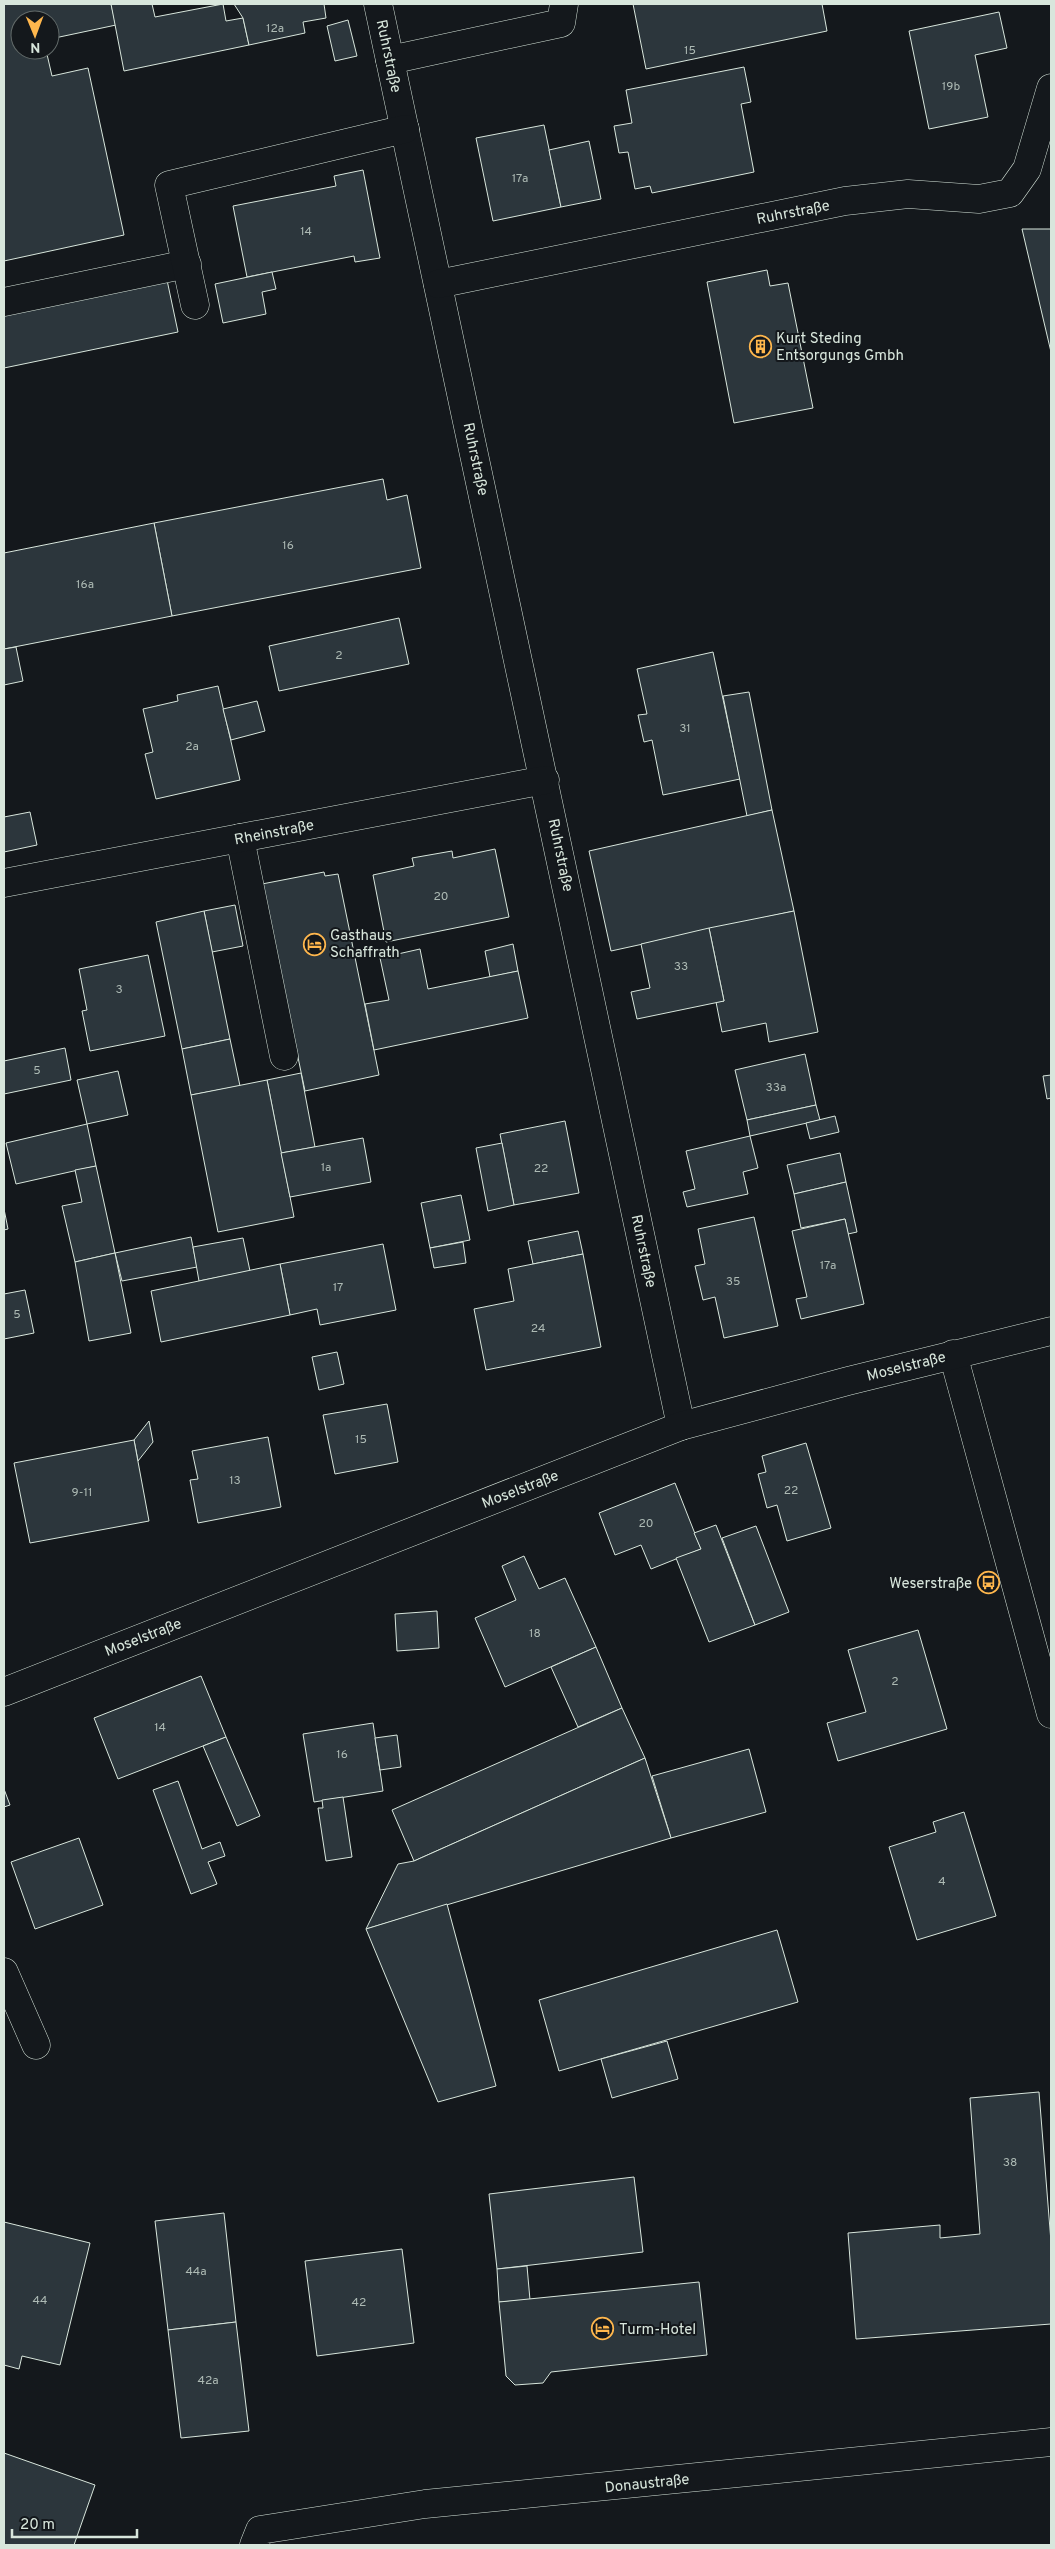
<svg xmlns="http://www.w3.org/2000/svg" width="1055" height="2549" font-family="Overpass,sans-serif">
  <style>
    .building { fill: #2c363c; stroke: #d8e6dc }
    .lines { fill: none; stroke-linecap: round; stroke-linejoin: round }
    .minor-casing { stroke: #d8e6dc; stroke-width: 29 }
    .minor { stroke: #14181c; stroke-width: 28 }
    .labels { text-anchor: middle; stroke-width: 4; stroke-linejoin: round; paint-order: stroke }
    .number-label { font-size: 12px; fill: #adbab4 }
    .street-label { font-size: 15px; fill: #d8e6dc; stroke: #14181c }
    .poi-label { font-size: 15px; fill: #d8e6dc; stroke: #14181c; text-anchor: start }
  </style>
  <rect width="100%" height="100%" fill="#14181c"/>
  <g class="building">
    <polygon points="4,4 111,4 116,25 50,39 50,20 20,20 20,50 46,50 52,76 88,68 124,235 4,261"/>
    <polygon points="111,4 152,4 155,17 223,4 226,21 243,18 249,45 124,71"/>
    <polygon points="234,4 324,4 326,18 303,22 305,33 249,45 243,18"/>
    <polygon points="633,4 822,4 827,31 646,69"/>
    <polygon points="999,12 1007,48 975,55 988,117 929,129 909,31"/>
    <polygon points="348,20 357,56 335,61 327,26"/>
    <polygon points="744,67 751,102 741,104 754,172 652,193 650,186 635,189 628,152 619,153 614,126 632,123 626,90"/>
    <polygon points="544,125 561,207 493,221 476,138"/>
    <polygon points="589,141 601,199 561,207 549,150"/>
    <polygon points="363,170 380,258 355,262 354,256 247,277 233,206 336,186 334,176"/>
    <polygon points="1022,229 1051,229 1051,352"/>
    <polygon points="767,270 770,286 788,283 813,408 734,423 707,282"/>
    <polygon points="272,272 276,289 262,292 266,314 223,323 215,284"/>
    <polygon points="167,280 178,332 4,368 4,314"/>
    <polygon points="383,479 387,500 407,495 421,568 172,616 154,523"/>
    <polygon points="154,523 172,616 4,649 4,553"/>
    <polygon points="399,618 409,664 279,691 269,646"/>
    <polygon points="16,647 23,681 4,685 4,649"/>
    <polygon points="713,652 740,779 663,795 652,740 644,742 638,715 647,714 637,669"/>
    <polygon points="218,686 240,780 156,799 145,754 153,752 143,709 178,701 177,695"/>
    <polygon points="749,692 772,810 747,816 723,696"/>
    <polygon points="257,701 265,731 231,740 223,709"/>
    <polygon points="772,810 794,911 611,951 589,851"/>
    <polygon points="30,812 37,845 4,852 4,817"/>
    <polygon points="495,849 509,917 386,942 373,875 414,866 412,858 452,851 453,858"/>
    <polygon points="324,872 325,876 338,874 379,1075 305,1091 262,884"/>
    <polygon points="235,905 243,946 212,952 204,911"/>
    <polygon points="204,911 230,1039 182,1049 156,922"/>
    <polygon points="794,911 818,1032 769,1042 766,1023 722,1032 716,1002 724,1001 709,928"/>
    <polygon points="709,928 724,1001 637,1019 631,992 650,988 641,944"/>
    <polygon points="513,944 518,971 490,977 485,951"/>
    <polygon points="420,949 428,989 518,971 528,1018 374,1050 365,1004 389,1000 380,958"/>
    <polygon points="148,955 165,1036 90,1051 82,1011 87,1010 79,969"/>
    <polygon points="230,1039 240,1086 191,1095 182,1049"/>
    <polygon points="65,1048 71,1080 4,1094 4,1061"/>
    <polygon points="805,1054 816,1105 747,1120 735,1070"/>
    <polygon points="118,1071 128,1115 87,1124 77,1080"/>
    <polygon points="301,1073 315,1147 281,1153 267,1080"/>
    <polygon points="1051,1075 1051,1098 1047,1099 1043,1076"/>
    <polygon points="267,1080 294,1217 218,1232 191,1095"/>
    <polygon points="816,1105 820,1120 750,1136 747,1120"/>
    <polygon points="835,1116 839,1132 810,1139 806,1123"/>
    <polygon points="565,1121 579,1193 514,1205 500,1134"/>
    <polygon points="87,1124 96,1166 16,1184 6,1143"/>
    <polygon points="750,1136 758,1168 743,1172 748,1194 687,1207 683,1192 695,1189 686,1151"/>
    <polygon points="363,1138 371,1182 290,1197 281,1153"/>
    <polygon points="502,1143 514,1205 488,1211 476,1148"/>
    <polygon points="840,1153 846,1182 794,1194 787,1165"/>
    <polygon points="96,1166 115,1253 75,1262 62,1206 82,1202 75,1170"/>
    <polygon points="846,1182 857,1232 848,1234 845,1219 801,1228 794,1194"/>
    <polygon points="461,1195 470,1240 430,1248 421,1203"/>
    <polygon points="4,1209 8,1229 4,1230"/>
    <polygon points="754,1217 778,1326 724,1338 715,1297 703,1300 695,1266 705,1264 698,1229"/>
    <polygon points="845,1219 864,1304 801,1319 796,1299 807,1297 792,1231"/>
    <polygon points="578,1231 583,1254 533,1264 528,1241"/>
    <polygon points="191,1237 197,1267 122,1281 115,1253"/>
    <polygon points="243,1238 250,1271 199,1281 193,1247"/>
    <polygon points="463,1242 466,1263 434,1268 430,1248"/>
    <polygon points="383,1244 396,1310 320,1325 317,1309 290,1315 280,1264"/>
    <polygon points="115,1253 131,1333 89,1341 75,1262"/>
    <polygon points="583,1254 601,1347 486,1370 474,1309 514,1301 508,1269"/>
    <polygon points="280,1264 290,1315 161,1342 151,1291"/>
    <polygon points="25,1290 34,1333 4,1339 4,1294"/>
    <polygon points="337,1352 344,1384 319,1390 312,1357"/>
    <polygon points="387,1404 398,1462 335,1474 323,1415"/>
    <polygon points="149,1421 153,1442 138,1461 134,1440"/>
    <polygon points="268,1437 281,1507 198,1523 190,1480 198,1479 192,1451"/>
    <polygon points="134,1440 149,1521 30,1543 14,1463"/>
    <polygon points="806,1443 831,1528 787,1541 777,1505 767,1508 758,1474 766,1472 762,1456"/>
    <polygon points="675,1483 701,1549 651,1569 641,1545 615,1555 599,1513"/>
    <polygon points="716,1525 755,1625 709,1642 676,1558 701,1549 694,1533"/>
    <polygon points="756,1526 789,1612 755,1625 722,1538"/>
    <polygon points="524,1556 539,1589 565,1578 596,1647 505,1687 475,1618 516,1600 502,1566"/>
    <polygon points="437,1611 439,1648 397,1651 395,1614"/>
    <polygon points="918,1630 947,1729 838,1761 827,1723 866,1712 848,1650"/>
    <polygon points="596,1647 622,1708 578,1727 551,1667"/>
    <polygon points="201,1676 226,1737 118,1779 94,1718"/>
    <polygon points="622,1708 645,1758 414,1861 392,1810"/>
    <polygon points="373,1723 383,1791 314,1802 303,1734"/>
    <polygon points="397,1735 401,1767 380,1770 375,1738"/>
    <polygon points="226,1737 260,1816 237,1826 203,1746"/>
    <polygon points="749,1749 766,1812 671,1838 652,1776"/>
    <polygon points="645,1758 671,1838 366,1929 398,1864 414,1861"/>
    <polygon points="178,1781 202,1849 220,1842 225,1856 208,1862 217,1884 191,1894 153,1790"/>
    <polygon points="4,1789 10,1805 4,1807"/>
    <polygon points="343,1797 352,1857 326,1861 318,1808 323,1808 322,1800"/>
    <polygon points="964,1812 996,1916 917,1940 889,1847 936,1832 933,1822"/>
    <polygon points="79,1838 103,1905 35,1929 11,1862"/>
    <polygon points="447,1904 496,2086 438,2102 366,1929"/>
    <polygon points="777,1930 798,2002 559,2071 539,2000"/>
    <polygon points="667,2041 678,2079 612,2098 601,2059"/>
    <polygon points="1039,2092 1051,2242 1051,2324 856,2339 848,2233 940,2225 940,2238 980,2234 970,2098"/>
    <polygon points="634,2177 643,2252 497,2269 489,2194"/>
    <polygon points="224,2213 236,2322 168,2330 155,2221"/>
    <polygon points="4,2222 90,2243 60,2365 22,2356 19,2369 4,2365"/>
    <polygon points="402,2249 414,2343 317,2356 305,2261"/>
    <polygon points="527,2266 530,2300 499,2302 497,2269"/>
    <polygon points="699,2282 707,2355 551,2372 543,2383 515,2385 506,2376 499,2302"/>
    <polygon points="236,2322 249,2431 181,2438 168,2330"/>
    <polygon points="4,2453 95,2485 74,2545 4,2545"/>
  </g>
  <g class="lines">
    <defs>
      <g id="minor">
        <polyline points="378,4 681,1426"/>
        <polyline points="390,60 561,23 564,4"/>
        <polyline points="438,284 845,201 908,194 979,199 1010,193 1027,169 1051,88"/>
        <polyline points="4,302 187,264"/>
        <polyline points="195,305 169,185 405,129"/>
        <polyline points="240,838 284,1056"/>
        <polyline points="4,883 545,780"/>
        <polyline points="953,1354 1051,1714"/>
        <polyline points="4,1692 681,1426 848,1381 1051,1331"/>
        <polyline points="4,1972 36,2045"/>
        <polyline points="254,2545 260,2530 425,2504 1051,2442"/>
      </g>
    </defs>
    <use href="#minor" class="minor-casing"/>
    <use href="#minor" class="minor"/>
  </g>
  <defs>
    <symbol id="building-ring" viewBox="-11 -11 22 22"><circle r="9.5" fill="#14181c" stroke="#ffb74d" stroke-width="1.5"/><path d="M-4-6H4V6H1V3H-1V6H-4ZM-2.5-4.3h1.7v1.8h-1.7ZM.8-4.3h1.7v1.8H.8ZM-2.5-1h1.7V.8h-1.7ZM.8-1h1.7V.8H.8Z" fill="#ffb74d"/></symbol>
    <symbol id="hotel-ring" viewBox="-11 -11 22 22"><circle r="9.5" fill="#14181c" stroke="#ffb74d" stroke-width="1.5"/><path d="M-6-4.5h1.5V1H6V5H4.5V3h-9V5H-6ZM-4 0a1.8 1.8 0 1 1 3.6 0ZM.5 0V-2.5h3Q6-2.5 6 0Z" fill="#ffb74d"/></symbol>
    <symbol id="bus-ring" viewBox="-11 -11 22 22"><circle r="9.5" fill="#14181c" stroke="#ffb74d" stroke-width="1.5"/><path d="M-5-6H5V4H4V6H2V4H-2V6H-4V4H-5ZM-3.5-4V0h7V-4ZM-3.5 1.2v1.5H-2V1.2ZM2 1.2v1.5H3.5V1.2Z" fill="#ffb74d"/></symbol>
  </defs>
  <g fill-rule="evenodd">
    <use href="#building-ring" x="748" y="334" width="25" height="25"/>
    <use href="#hotel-ring" x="302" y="932" width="25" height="25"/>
    <use href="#bus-ring" x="976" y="1570" width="25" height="25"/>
    <use href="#hotel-ring" x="590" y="2316" width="25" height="25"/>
  </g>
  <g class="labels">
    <g class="number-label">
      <text x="275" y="32">12a</text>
      <text x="690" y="54">15</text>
      <text x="951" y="90">19b</text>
      <text x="520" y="182">17a</text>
      <text x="306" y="235">14</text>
      <text x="288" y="549">16</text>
      <text x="85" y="588">16a</text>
      <text x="339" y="659">2</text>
      <text x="685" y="732">31</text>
      <text x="192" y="750">2a</text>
      <text x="441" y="900">20</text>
      <text x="681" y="970">33</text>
      <text x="119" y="993">3</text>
      <text x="37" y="1074">5</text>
      <text x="776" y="1091">33a</text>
      <text x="326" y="1171">1a</text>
      <text x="541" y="1172">22</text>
      <text x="828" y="1269">17a</text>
      <text x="733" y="1285">35</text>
      <text x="338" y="1291">17</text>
      <text x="17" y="1318">5</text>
      <text x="538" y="1332">24</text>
      <text x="361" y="1443">15</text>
      <text x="235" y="1484">13</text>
      <text x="791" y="1494">22</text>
      <text x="82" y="1496">9-11</text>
      <text x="646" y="1527">20</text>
      <text x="535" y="1637">18</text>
      <text x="895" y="1685">2</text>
      <text x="160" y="1731">14</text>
      <text x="342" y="1758">16</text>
      <text x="942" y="1885">4</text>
      <text x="1010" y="2166">38</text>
      <text x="196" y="2275">44a</text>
      <text x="40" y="2304">44</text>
      <text x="359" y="2306">42</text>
      <text x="208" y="2384">42a</text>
    </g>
    <g class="street-label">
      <text transform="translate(389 56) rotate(78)" y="5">Ruhrstraße</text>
      <text transform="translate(793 212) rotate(-11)" y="5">Ruhrstraße</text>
      <text transform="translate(476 459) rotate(78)" y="5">Ruhrstraße</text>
      <text transform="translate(274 832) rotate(-11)" y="5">Rheinstraße</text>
      <text transform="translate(561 855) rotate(78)" y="5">Ruhrstraße</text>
      <text transform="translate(644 1251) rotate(78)" y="5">Ruhrstraße</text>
      <text transform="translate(906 1366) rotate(-14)" y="5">Moselstraße</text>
      <text transform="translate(520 1489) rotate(-21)" y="5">Moselstraße</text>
      <text transform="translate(143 1637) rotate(-21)" y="5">Moselstraße</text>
      <text transform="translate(647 2483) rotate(-6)" y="5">Donaustraße</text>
    </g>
    <g class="poi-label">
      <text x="776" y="343">Kurt Steding<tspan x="776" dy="17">Entsorgungs Gmbh</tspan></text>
      <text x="330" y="940">Gasthaus<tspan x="330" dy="17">Schaffrath</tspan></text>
      <text x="972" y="1588" text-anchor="end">Weserstraße</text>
      <text x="619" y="2334">Turm-Hotel</text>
    </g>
  </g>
  <rect width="1055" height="2549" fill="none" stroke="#d8e6dc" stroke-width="10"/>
  <g transform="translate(35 35) rotate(179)"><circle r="24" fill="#14181c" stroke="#626a69"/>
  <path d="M0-4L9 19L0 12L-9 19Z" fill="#ffb74d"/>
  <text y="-8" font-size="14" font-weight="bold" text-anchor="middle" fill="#d8e6dc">N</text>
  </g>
  <path d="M12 2529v8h125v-8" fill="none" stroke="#d8e6dc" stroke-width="2.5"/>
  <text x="20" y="2529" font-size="15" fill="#d8e6dc" stroke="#14181c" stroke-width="4" paint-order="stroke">20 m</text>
</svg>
